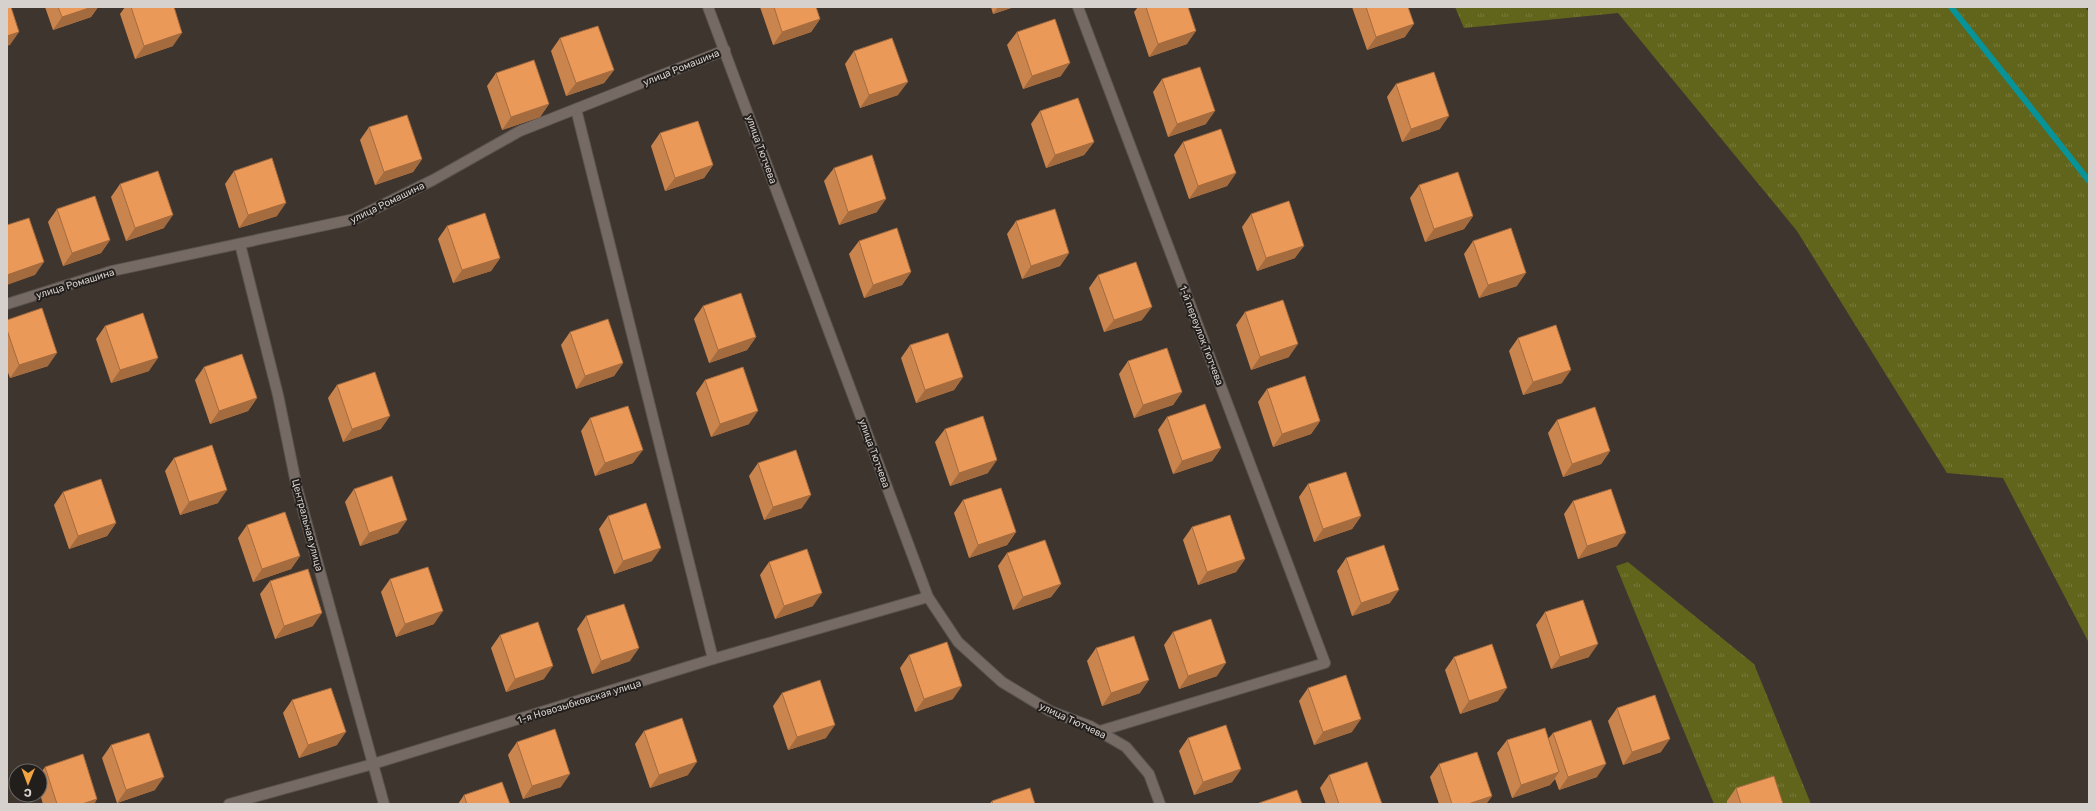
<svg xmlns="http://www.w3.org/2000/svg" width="2096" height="811" font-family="Rubik,sans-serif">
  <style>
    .grass { fill: url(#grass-tufts) }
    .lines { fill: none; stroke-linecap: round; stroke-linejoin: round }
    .stream { stroke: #079397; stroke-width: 6 }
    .street-casing { stroke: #5a534e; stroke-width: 12 }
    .secondary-casing { stroke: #5a534e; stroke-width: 12 }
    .street { stroke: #766b64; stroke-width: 10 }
    .secondary { stroke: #766b64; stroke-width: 10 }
    .wall { fill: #ca844d }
    .shaded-wall { fill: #a46b3e }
    .building { fill: #eb9959; stroke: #a46b3e }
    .labels { text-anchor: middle; stroke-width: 4; stroke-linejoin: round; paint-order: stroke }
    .street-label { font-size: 10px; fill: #d7d1cd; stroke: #221e1b }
  </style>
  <defs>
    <pattern id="grass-tufts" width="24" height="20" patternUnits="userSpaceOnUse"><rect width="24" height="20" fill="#61651c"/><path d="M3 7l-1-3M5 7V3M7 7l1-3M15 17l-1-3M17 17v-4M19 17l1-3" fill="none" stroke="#777a3c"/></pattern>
  </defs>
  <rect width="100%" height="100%" fill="#3f352f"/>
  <g class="grass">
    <polygon points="1455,7 2085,7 2089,12 2089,643 2003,478 1947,473 1797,231 1618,13 1464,28"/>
    <polygon points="1628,562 1754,664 1811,804 1714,804 1616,566"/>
  </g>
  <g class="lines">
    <polyline class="stream" points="1951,7 2089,181"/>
    <defs>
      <g id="street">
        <polyline points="708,7 928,597 958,642 1002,682 1050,711 1090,726 1126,747 1149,774 1160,804"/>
        <polyline points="1078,7 1325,663 1100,731"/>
        <polyline points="576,109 713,659"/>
        <polyline points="240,244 278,395 297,488 373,764 713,659 928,597"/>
        <polyline points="7,304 112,271 354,219 433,180 520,131 725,50"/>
      </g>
      <polyline id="secondary" points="229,804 373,764 384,804"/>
    </defs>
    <use href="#street" class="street-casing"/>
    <use href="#secondary" class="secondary-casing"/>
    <use href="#street" class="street"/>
    <use href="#secondary" class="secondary"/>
  </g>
  <g class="wall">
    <polygon points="45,7 98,7 91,17 53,30"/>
    <polygon points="125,7 131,7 173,46 135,59 120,14"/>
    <polygon points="760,7 816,7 820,19 811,32 773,45"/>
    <polygon points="991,7 1014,7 993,14"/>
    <polygon points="1138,7 1188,7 1187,44 1149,57 1134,12"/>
    <polygon points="1352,7 1408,7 1405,37 1367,50"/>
    <polygon points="1017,32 1061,76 1023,89 1007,45"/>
    <polygon points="560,38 614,70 604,83 566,96 551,51"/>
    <polygon points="854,51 898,95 860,108 845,64"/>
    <polygon points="496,73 549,104 540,117 502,130 487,86"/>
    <polygon points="1162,79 1206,124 1168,137 1153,92"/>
    <polygon points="1396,84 1440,129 1402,142 1387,97"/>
    <polygon points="1040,111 1094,142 1084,155 1046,168 1031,124"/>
    <polygon points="369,127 422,159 413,172 375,185 360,140"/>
    <polygon points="660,133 713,165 704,178 665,191 651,146"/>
    <polygon points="1183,142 1236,173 1227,186 1189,199 1174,155"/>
    <polygon points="834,168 877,212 839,225 824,181"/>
    <polygon points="234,171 277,216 239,228 225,184"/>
    <polygon points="120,184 164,228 126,241 111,197"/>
    <polygon points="1419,185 1473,216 1464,229 1425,242 1410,198"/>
    <polygon points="57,209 110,240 101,253 63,266 48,222"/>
    <polygon points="1251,214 1295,258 1257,271 1242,227"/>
    <polygon points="1016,221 1069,253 1060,266 1022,279 1007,234"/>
    <polygon points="447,226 500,258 491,271 453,283 438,239"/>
    <polygon points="859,241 911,272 902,285 864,298 849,254"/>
    <polygon points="1473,241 1517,286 1479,298 1464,254"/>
    <polygon points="1098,275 1142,320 1104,332 1089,288"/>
    <polygon points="703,306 756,337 747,350 709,363 694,319"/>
    <polygon points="1245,312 1289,357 1251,370 1236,325"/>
    <polygon points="7,320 48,366 10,378 7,370"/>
    <polygon points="105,326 149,371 111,383 96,339"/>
    <polygon points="570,332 623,363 614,376 576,389 561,345"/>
    <polygon points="1518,338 1562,383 1523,395 1509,351"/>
    <polygon points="910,345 963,377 954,390 916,403 901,358"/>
    <polygon points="1128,361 1182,392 1173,405 1134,418 1119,374"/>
    <polygon points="204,367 257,398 248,411 210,424 195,380"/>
    <polygon points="705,380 749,424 711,437 696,393"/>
    <polygon points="337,385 381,429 343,442 328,398"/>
    <polygon points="1267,389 1320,421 1311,434 1273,447 1258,402"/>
    <polygon points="1167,417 1221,448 1212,461 1173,474 1158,430"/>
    <polygon points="590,418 633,463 595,476 581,431"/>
    <polygon points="1557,420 1610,451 1601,464 1563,477 1548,433"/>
    <polygon points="945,429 988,473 950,486 935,442"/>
    <polygon points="174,458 218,503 180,515 165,471"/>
    <polygon points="758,463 802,508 764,520 749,476"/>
    <polygon points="1308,484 1361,516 1352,529 1314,542 1299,497"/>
    <polygon points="354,489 398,533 360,546 345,502"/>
    <polygon points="63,492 116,523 107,536 69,549 54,505"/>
    <polygon points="963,500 1016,532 1007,545 969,558 954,513"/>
    <polygon points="1573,501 1617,546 1578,559 1564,514"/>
    <polygon points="608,516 652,561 614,574 599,529"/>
    <polygon points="247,525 300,556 291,569 253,582 238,538"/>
    <polygon points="1192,527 1245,559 1236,572 1198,585 1183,540"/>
    <polygon points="1007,553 1061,584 1051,597 1013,610 998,566"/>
    <polygon points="1346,558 1390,603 1352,616 1337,571"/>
    <polygon points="769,562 813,606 775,619 760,575"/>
    <polygon points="390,579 434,624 396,637 381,592"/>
    <polygon points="270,581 313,626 275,639 260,594"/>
    <polygon points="1545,612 1589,657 1551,669 1536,625"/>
    <polygon points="586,616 630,661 592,674 577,629"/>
    <polygon points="1173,632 1217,676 1179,689 1164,645"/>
    <polygon points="500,635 544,679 506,692 491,648"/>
    <polygon points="1096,648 1140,693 1102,706 1087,661"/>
    <polygon points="909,655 953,699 915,712 900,668"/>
    <polygon points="1454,657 1498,701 1460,714 1445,670"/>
    <polygon points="1308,688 1352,732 1314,745 1299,701"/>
    <polygon points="782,693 826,738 788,750 773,706"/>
    <polygon points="292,700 337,745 299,758 283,713"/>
    <polygon points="1617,708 1661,752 1623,765 1608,721"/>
    <polygon points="644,731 688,775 650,788 635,744"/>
    <polygon points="1553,733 1597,777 1559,790 1555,779 1550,785 1512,798 1497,753 1507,740 1548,739"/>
    <polygon points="1188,738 1241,769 1232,782 1194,795 1179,751"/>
    <polygon points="517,742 561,787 523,799 508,755"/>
    <polygon points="111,745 155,790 117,803 102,758"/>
    <polygon points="1439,764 1492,796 1486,804 1439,804 1430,777"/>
    <polygon points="45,767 97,799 94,804 43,804 40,794 40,774"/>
    <polygon points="1329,775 1382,804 1326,804 1320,788"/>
    <polygon points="1736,788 1783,804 1727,804 1727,801"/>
    <polygon points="464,795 510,804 458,804"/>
    <polygon points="992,801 1035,804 989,804"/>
  </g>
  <g class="shaded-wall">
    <polygon points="92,7 98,7 91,17 53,30 62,17"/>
    <polygon points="998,7 1014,7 993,14"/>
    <polygon points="820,19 811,32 773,45 782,32"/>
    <polygon points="1414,24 1405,37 1367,50 1376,37"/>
    <polygon points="1196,31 1187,44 1149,57 1158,44"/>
    <polygon points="19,32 10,45 7,46 7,36"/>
    <polygon points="182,33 173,46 135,59 144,46"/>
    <polygon points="1070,63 1061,76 1023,89 1032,76"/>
    <polygon points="614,70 604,83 566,96 576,83"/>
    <polygon points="908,82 898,95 860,108 869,95"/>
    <polygon points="549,104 540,117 502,130 511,117"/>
    <polygon points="1215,111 1206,124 1168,137 1177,124"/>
    <polygon points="1449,116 1440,129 1402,142 1411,129"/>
    <polygon points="1094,142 1084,155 1046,168 1055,155"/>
    <polygon points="422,159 413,172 375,185 384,172"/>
    <polygon points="713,165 704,178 665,191 675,178"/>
    <polygon points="1236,173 1227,186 1189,199 1198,186"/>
    <polygon points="886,199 877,212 839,225 848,212"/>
    <polygon points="286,203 277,216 239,228 248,215"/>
    <polygon points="173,215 164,228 126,241 135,228"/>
    <polygon points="1473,216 1464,229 1425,242 1434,229"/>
    <polygon points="110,240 101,253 63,266 72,253"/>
    <polygon points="1304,246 1295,258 1257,271 1266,258"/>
    <polygon points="1069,253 1060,266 1022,279 1031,266"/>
    <polygon points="500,258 491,271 453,283 462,270"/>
    <polygon points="44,262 35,275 7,285 7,275"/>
    <polygon points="911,272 902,285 864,298 873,285"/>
    <polygon points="1526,273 1517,286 1479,298 1488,285"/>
    <polygon points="1152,307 1142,320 1104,332 1114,320"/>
    <polygon points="756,337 747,350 709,363 718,350"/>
    <polygon points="1298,344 1289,357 1251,370 1260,357"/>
    <polygon points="57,353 48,366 10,378 19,365"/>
    <polygon points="158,358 149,371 111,383 120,370"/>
    <polygon points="623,363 614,376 576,389 585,376"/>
    <polygon points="1571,370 1562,383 1523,395 1533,382"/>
    <polygon points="963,377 954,390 916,403 925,390"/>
    <polygon points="1182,392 1173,405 1134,418 1143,405"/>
    <polygon points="257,398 248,411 210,424 219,411"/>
    <polygon points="758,411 749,424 711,437 720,424"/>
    <polygon points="390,416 381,429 343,442 352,429"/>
    <polygon points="1320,421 1311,434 1273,447 1282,434"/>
    <polygon points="1221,448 1212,461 1173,474 1182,461"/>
    <polygon points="643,450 633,463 595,476 605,463"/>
    <polygon points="1610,451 1601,464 1563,477 1572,464"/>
    <polygon points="997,460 988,473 950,486 959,473"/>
    <polygon points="227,490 218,503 180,515 189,502"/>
    <polygon points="811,495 802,508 764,520 773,507"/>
    <polygon points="1361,516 1352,529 1314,542 1323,529"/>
    <polygon points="407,520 398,533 360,546 369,533"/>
    <polygon points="116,523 107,536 69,549 78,536"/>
    <polygon points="1016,532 1007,545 969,558 978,545"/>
    <polygon points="1626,533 1617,546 1578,559 1587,546"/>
    <polygon points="661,548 652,561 614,574 623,561"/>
    <polygon points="300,556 291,569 253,582 262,569"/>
    <polygon points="1245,559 1236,572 1198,585 1207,572"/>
    <polygon points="1061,584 1051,597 1013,610 1023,597"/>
    <polygon points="1399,590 1390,603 1352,616 1361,603"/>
    <polygon points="822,593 813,606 775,619 784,606"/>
    <polygon points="443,611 434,624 396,637 405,624"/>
    <polygon points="322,613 313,626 275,639 284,626"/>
    <polygon points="1598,644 1589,657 1551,669 1560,657"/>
    <polygon points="639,648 630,661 592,674 601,661"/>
    <polygon points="1226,663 1217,676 1179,689 1188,676"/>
    <polygon points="553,666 544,679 506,692 515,679"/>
    <polygon points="1149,680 1140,693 1102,706 1111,693"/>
    <polygon points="962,686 953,699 915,712 924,699"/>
    <polygon points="1507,688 1498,701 1460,714 1469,701"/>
    <polygon points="1361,719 1352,732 1314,745 1323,732"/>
    <polygon points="835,725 826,738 788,750 797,737"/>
    <polygon points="346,732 337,745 299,758 308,745"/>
    <polygon points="1670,739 1661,752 1623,765 1632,752"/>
    <polygon points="697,762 688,775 650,788 659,775"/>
    <polygon points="1606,764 1597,777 1559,790 1568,777"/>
    <polygon points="1241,769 1232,782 1194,795 1203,782"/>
    <polygon points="1559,772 1550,785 1512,798 1521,785"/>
    <polygon points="570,774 561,787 523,799 532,786"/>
    <polygon points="164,777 155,790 117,803 126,790"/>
    <polygon points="1492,796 1486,804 1468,804"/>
    <polygon points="97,799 94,804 82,804"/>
  </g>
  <g class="building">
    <polygon points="7,7 11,7 19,32 7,36"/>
    <polygon points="58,7 92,7 62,17"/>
    <polygon points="131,7 174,7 182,33 144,46"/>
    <polygon points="774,7 816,7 820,19 782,32"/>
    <polygon points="1146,7 1188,7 1196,31 1158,44"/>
    <polygon points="1366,7 1408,7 1414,24 1376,37"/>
    <polygon points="1055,19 1070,63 1032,76 1017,32"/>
    <polygon points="598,26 614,70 576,83 560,38"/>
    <polygon points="892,38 908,82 869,95 854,51"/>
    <polygon points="534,60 549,104 511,117 496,73"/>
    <polygon points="1200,67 1215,111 1177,124 1162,79"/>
    <polygon points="1434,72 1449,116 1411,129 1396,84"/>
    <polygon points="1078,98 1094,142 1055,155 1040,111"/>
    <polygon points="407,115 422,159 384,172 369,127"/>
    <polygon points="698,121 713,165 675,178 660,133"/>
    <polygon points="1221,129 1236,173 1198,186 1183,142"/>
    <polygon points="872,155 886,199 848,212 834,168"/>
    <polygon points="272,158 286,203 248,215 234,171"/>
    <polygon points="158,171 173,215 135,228 120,184"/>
    <polygon points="1458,172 1473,216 1434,229 1419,185"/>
    <polygon points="95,196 110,240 72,253 57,209"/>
    <polygon points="1289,201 1304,246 1266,258 1251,214"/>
    <polygon points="1055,209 1069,253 1031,266 1016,221"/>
    <polygon points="485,213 500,258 462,270 447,226"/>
    <polygon points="29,218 44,262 7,275 7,225"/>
    <polygon points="897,228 911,272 873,285 859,241"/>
    <polygon points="1511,228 1526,273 1488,285 1473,241"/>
    <polygon points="1136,262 1152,307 1114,320 1098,275"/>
    <polygon points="741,293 756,337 718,350 703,306"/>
    <polygon points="1283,300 1298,344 1260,357 1245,312"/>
    <polygon points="42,308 57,353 19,365 7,330 7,320"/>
    <polygon points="143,313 158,358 120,370 105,326"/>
    <polygon points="608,319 623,363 585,376 570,332"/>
    <polygon points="1556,325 1571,370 1533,382 1518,338"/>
    <polygon points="948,333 963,377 925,390 910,345"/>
    <polygon points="1167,348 1182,392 1143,405 1128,361"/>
    <polygon points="242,354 257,398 219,411 204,367"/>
    <polygon points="743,367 758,411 720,424 705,380"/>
    <polygon points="375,372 390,416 352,429 337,385"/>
    <polygon points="1305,376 1320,421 1282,434 1267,389"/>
    <polygon points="1205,404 1221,448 1182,461 1167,417"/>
    <polygon points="628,406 643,450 605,463 590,418"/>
    <polygon points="1595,407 1610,451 1572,464 1557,420"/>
    <polygon points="983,416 997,460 959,473 945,429"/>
    <polygon points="212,445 227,490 189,502 174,458"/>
    <polygon points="796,450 811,495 773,507 758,463"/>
    <polygon points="1346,472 1361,516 1323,529 1308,484"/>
    <polygon points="392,476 407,520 369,533 354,489"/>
    <polygon points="101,479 116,523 78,536 63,492"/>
    <polygon points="1001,488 1016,532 978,545 963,500"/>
    <polygon points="1611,489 1626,533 1587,546 1573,501"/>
    <polygon points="646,503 661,548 623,561 608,516"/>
    <polygon points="285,512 300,556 262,569 247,525"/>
    <polygon points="1230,515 1245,559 1207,572 1192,527"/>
    <polygon points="1045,540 1061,584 1023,597 1007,553"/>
    <polygon points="1384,545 1399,590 1361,603 1346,558"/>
    <polygon points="807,549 822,593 784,606 769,562"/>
    <polygon points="428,567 443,611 405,624 390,579"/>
    <polygon points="308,569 322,613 284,626 270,581"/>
    <polygon points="1583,600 1598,644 1560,657 1545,612"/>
    <polygon points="624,604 639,648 601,661 586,616"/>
    <polygon points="1211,619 1226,663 1188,676 1173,632"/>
    <polygon points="538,622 553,666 515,679 500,635"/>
    <polygon points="1134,636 1149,680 1111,693 1096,648"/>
    <polygon points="947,642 962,686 924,699 909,655"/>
    <polygon points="1492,644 1507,688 1469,701 1454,657"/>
    <polygon points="1346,675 1361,719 1323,732 1308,688"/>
    <polygon points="820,680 835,725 797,737 782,693"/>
    <polygon points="331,688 346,732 308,745 292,700"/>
    <polygon points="1655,695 1670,739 1632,752 1617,708"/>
    <polygon points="682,718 697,762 659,775 644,731"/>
    <polygon points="1591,720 1606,764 1568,777 1553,733"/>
    <polygon points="1226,725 1241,769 1203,782 1188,738"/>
    <polygon points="1545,728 1559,772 1521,785 1507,740"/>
    <polygon points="555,729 570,774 532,786 517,742"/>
    <polygon points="149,733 164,777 126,790 111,745"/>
    <polygon points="1477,752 1492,796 1468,804 1452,804 1439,764"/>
    <polygon points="83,754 97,799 82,804 57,804 45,767"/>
    <polygon points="1367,762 1382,804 1339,804 1329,775"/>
    <polygon points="1774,776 1783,804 1741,804 1736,788"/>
    <polygon points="502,782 510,804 467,804 464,795"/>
    <polygon points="1030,788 1035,804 993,804 992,801"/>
    <polygon points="1297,790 1302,804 1260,804 1259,803"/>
  </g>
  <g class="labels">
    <g class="street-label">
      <text transform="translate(681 67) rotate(-22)" y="4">улица Ромашина</text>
      <text transform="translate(762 149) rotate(70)" y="4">улица Тютчева</text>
      <text transform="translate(387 202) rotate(-26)" y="4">улица Ромашина</text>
      <text transform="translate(75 283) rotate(-17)" y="4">улица Ромашина</text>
      <text transform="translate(1202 335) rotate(69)" y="4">1-й переулок Тютчева</text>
      <text transform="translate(875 453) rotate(70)" y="4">улица Тютчева</text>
      <text transform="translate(308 525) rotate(75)" y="4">Центральная улица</text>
      <text transform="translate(579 701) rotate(-17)" y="4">1-я Новозыбковская улица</text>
      <text transform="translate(1073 720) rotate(25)" y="4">улица Тютчева</text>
    </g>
  </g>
  <rect width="2096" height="811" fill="none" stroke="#d7d1cd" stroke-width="16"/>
  <g transform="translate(28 783) rotate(181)"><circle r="19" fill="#221e1b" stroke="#6a6662"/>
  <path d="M0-3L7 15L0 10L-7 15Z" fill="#f1a540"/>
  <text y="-6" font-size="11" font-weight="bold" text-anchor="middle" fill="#d7d1cd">С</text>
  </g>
</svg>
